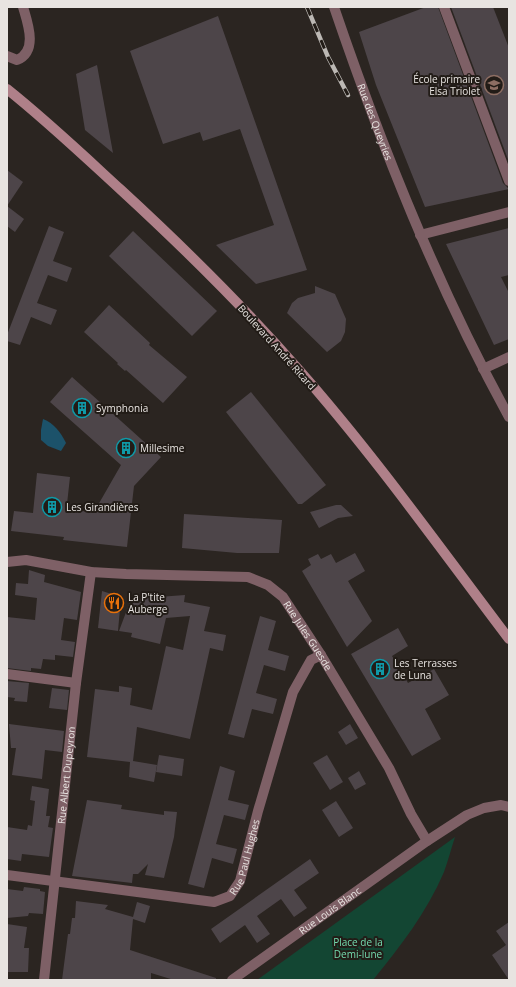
<svg xmlns="http://www.w3.org/2000/svg" width="516" height="987" font-family="'Open Sans',sans-serif">
  <style>
    .green { fill: #134633 }
    .water { fill: #1c526a }
    .building { fill: #4d4549 }
    .lines { fill: none; stroke-linecap: round; stroke-linejoin: round }
    .minor { stroke: #7e6066; stroke-width: 10 }
    .secondary { stroke: #af8089; stroke-width: 10 }
    .rail-casing { stroke: #bcb8b4; stroke-width: 4.5 }
    .rail { stroke: #221c17; stroke-width: 3; stroke-dasharray: 9; stroke-linecap: butt }
    .labels { text-anchor: middle; stroke-width: 4; stroke-linejoin: round; paint-order: stroke }
    .poi-label { font-size: 10px; fill: #e8e4e1; stroke: #221c17; text-anchor: start }
    .street-label { font-size: 10px; fill: #e8e4e1; stroke: #221c17 }
    .park-label { font-size: 10px; fill: #74dbaf; stroke: #221c17 }
  </style>
  <rect width="100%" height="100%" fill="#2b2521"/>
  <path class="green" d="M455,837C451,849 448,861 444,872C427,912 400,947 373,980H257Z"/>
  <path class="water" d="M43,419C54,423 61,433 66,443L61,451L48,446L41,440V430Z"/>
  <g class="building">
    <polygon points="426,7 438,7 503,183 509,189 425,207 376,85 359,32"/>
    <polygon points="451,7 493,7 509,48 509,162"/>
    <polygon points="218,16 307,270 256,284 216,245 274,225 240,129 203,141 200,132 163,144 130,51"/>
    <polygon points="97,65 113,153 85,130 76,74"/>
    <polygon points="7,170 23,182 7,206"/>
    <polygon points="7,206 24,219 15,232 7,226"/>
    <polygon points="49,226 64,232 53,261 72,268 67,282 48,275 37,303 57,310 51,325 31,317 20,345 7,341 7,335"/>
    <polygon points="509,228 509,275 501,277 509,293 509,339 494,345 446,244"/>
    <polygon points="133,231 217,311 192,336 109,256"/>
    <polygon points="315,286 335,294 346,319 345,332 341,341 327,352 287,313 292,303 298,298 315,293"/>
    <polygon points="109,305 150,343 149,345 187,377 163,403 126,370 125,371 117,364 118,363 84,332"/>
    <polygon points="72,377 161,457 134,486 127,547 63,540 64,537 11,531 14,511 33,513 37,473 70,477 67,504 70,504 70,510 94,512 121,465 50,402"/>
    <polygon points="251,392 326,485 302,504 298,504 226,412"/>
    <polygon points="336,505 341,505 353,516 338,518 319,528 310,512"/>
    <polygon points="184,514 282,520 279,553 237,553 182,548"/>
    <polygon points="355,553 365,571 348,581 372,621 347,647 302,571 311,565 308,559 318,554 321,559 331,554 336,563"/>
    <polygon points="29,570 45,575 44,582 81,592 77,620 64,618 61,640 75,642 73,657 55,655 55,660 43,659 41,669 31,668 31,671 7,668 7,617 35,620 37,598 15,595 16,583 28,584"/>
    <polygon points="102,591 121,597 118,631 98,628"/>
    <polygon points="185,595 184,602 210,607 204,631 226,635 223,651 210,648 190,739 137,727 133,761 157,765 154,782 129,777 130,762 87,757 95,689 119,692 119,686 132,688 130,705 152,710 166,646 183,650 190,616 166,618 160,644 131,637 132,633 119,631 131,599"/>
    <polygon points="260,616 276,621 268,650 289,656 285,671 264,665 256,693 277,699 273,714 252,709 244,738 228,734"/>
    <polygon points="398,628 408,646 392,656 408,683 434,669 449,695 425,709 441,739 412,756 351,654"/>
    <polygon points="7,681 29,683 27,702 14,701 15,698 7,697"/>
    <polygon points="52,688 69,690 67,710 49,708"/>
    <polygon points="9,724 64,731 62,752 45,750 42,779 12,775 16,748 11,748"/>
    <polygon points="350,724 358,738 346,745 338,732"/>
    <polygon points="159,755 184,759 182,776 156,772"/>
    <polygon points="327,755 343,782 330,790 313,763"/>
    <polygon points="220,766 235,771 228,800 249,805 245,820 224,815 216,844 237,849 233,864 212,858 204,888 188,884"/>
    <polygon points="359,771 366,784 355,790 348,778"/>
    <polygon points="32,786 49,789 46,816 50,816 48,827 53,828 49,857 22,854 21,861 7,859 7,827 27,830 28,825 32,826 35,801 30,800"/>
    <polygon points="87,800 122,805 121,809 164,815 164,811 177,812 174,837 164,878 145,875 148,864 138,874 133,874 132,883 72,876"/>
    <polygon points="336,801 353,828 339,837 322,810"/>
    <polygon points="310,859 319,873 294,890 307,908 294,917 281,899 257,916 270,934 257,943 245,925 220,943 211,929"/>
    <polygon points="24,887 40,889 40,891 45,892 43,914 29,913 28,916 7,918 7,889 23,891"/>
    <polygon points="76,901 108,905 105,909 133,917 137,902 150,906 145,923 133,919 130,950 216,978 216,980 174,980 151,973 151,980 62,980 68,934 70,934 72,918 75,918"/>
    <polygon points="509,922 509,980 492,955 506,945 496,931"/>
    <polygon points="7,924 27,927 24,948 29,948 28,972 7,972"/>
  </g>
  <g class="lines">
    <g class="minor">
      <path id="s1" d="M334,7C382,148 437,286 509,417"/>
      <polyline points="444,7 509,181"/>
      <path d="M7,56L17,60C38,51 28,24 23,7"/>
      <polyline points="420,235 509,212"/>
      <polyline points="483,369 509,357"/>
      <path id="s2" d="M7,562L26,560L91,572L126,574L248,577L268,585L283,597L321,655L389,768L411,814L427,841"/>
      <polyline points="7,674 76,683"/>
      <path id="s3" d="M7,875L214,902L230,896L240,881L258,811L293,692L311,660L321,655"/>
      <path id="s4" d="M44,980L76,683L91,572"/>
      <path id="s5" d="M232,980L427,841L467,815L484,808L501,805L509,807"/>
    </g>
    <path class="secondary" d="M7,89C46,120 83,155 120,189C182,246 243,306 299,370C374,455 440,548 509,639"/>
    <defs>
      <polyline id="rail" points="307,7 328,57 348,95"/>
    </defs>
    <use href="#rail" class="rail-casing"/>
    <use href="#rail" class="rail"/>
  </g>
  <defs>
    <symbol id="school-ring" viewBox="-11 -11 22 22"><circle r="9.5" fill="#221c17" stroke="#8d6e63" stroke-width="1.5"/><path d="M0-5L7-2L0 1L-7-2ZM-4 1L0 2.5L4 1V4Q0 6-4 4Z" fill="#8d6e63"/></symbol>
    <symbol id="building-ring" viewBox="-11 -11 22 22"><circle r="9.5" fill="#221c17" stroke="#0f9aa8" stroke-width="1.5"/><path d="M-4-6H4V6H1V3H-1V6H-4ZM-2.5-4.3h1.7v1.8h-1.7ZM.8-4.3h1.7v1.8H.8ZM-2.5-1h1.7V.8h-1.7ZM.8-1h1.7V.8H.8Z" fill="#0f9aa8"/></symbol>
    <symbol id="restaurant-ring" viewBox="-11 -11 22 22"><circle r="9.5" fill="#221c17" stroke="#e8710a" stroke-width="1.5"/><path d="M-5-6h1v4h1v-4h1v4h1v-4h1v5L-1.5 .5V6h-2V.5L-5-1ZM5-6V6H3V1.5H1.5Q1.5-4 5-6Z" fill="#e8710a"/></symbol>
  </defs>
  <g fill-rule="evenodd">
    <use href="#school-ring" x="483" y="74" width="22" height="22"/>
    <use href="#building-ring" x="71" y="397" width="22" height="22"/>
    <use href="#building-ring" x="115" y="437" width="22" height="22"/>
    <use href="#building-ring" x="41" y="496" width="22" height="22"/>
    <use href="#restaurant-ring" x="103" y="592" width="22" height="22"/>
    <use href="#building-ring" x="369" y="658" width="22" height="22"/>
  </g>
  <g class="labels">
    <g class="poi-label">
      <text x="480" y="83" text-anchor="end">École primaire<tspan x="480" dy="12">Elsa Triolet</tspan></text>
      <text x="96" y="412">Symphonia</text>
      <text x="140" y="452">Millesime</text>
      <text x="66" y="511">Les Girandières</text>
      <text x="128" y="601">La P'tite<tspan x="128" dy="12">Auberge</tspan></text>
      <text x="394" y="667">Les Terrasses<tspan x="394" dy="12">de Luna</tspan></text>
    </g>
    <g class="street-label">
      <text dy="4" stroke="none"><textPath href="#s1" startOffset="122">Rue des Queyries</textPath></text>
      <text transform="translate(277 347) rotate(48)" y="4">Boulevard André Ricard</text>
      <text dy="4" stroke="none"><textPath href="#s2" startOffset="329">Rue Jules Guesde</textPath></text>
      <text dy="4" stroke="none"><textPath href="#s4" startOffset="206">Rue Albert Dupeyron</textPath></text>
      <text dy="4" stroke="none"><textPath href="#s3" startOffset="268">Rue Paul Hughes</textPath></text>
      <text dy="4" stroke="none"><textPath href="#s5" startOffset="120">Rue Louis Blanc</textPath></text>
    </g>
    <g class="park-label">
      <text x="358" y="946">Place de la<tspan x="358" dy="12">Demi-lune</tspan></text>
    </g>
  </g>
  <rect width="516" height="987" fill="none" stroke="#e8e4e1" stroke-width="16"/>
</svg>
